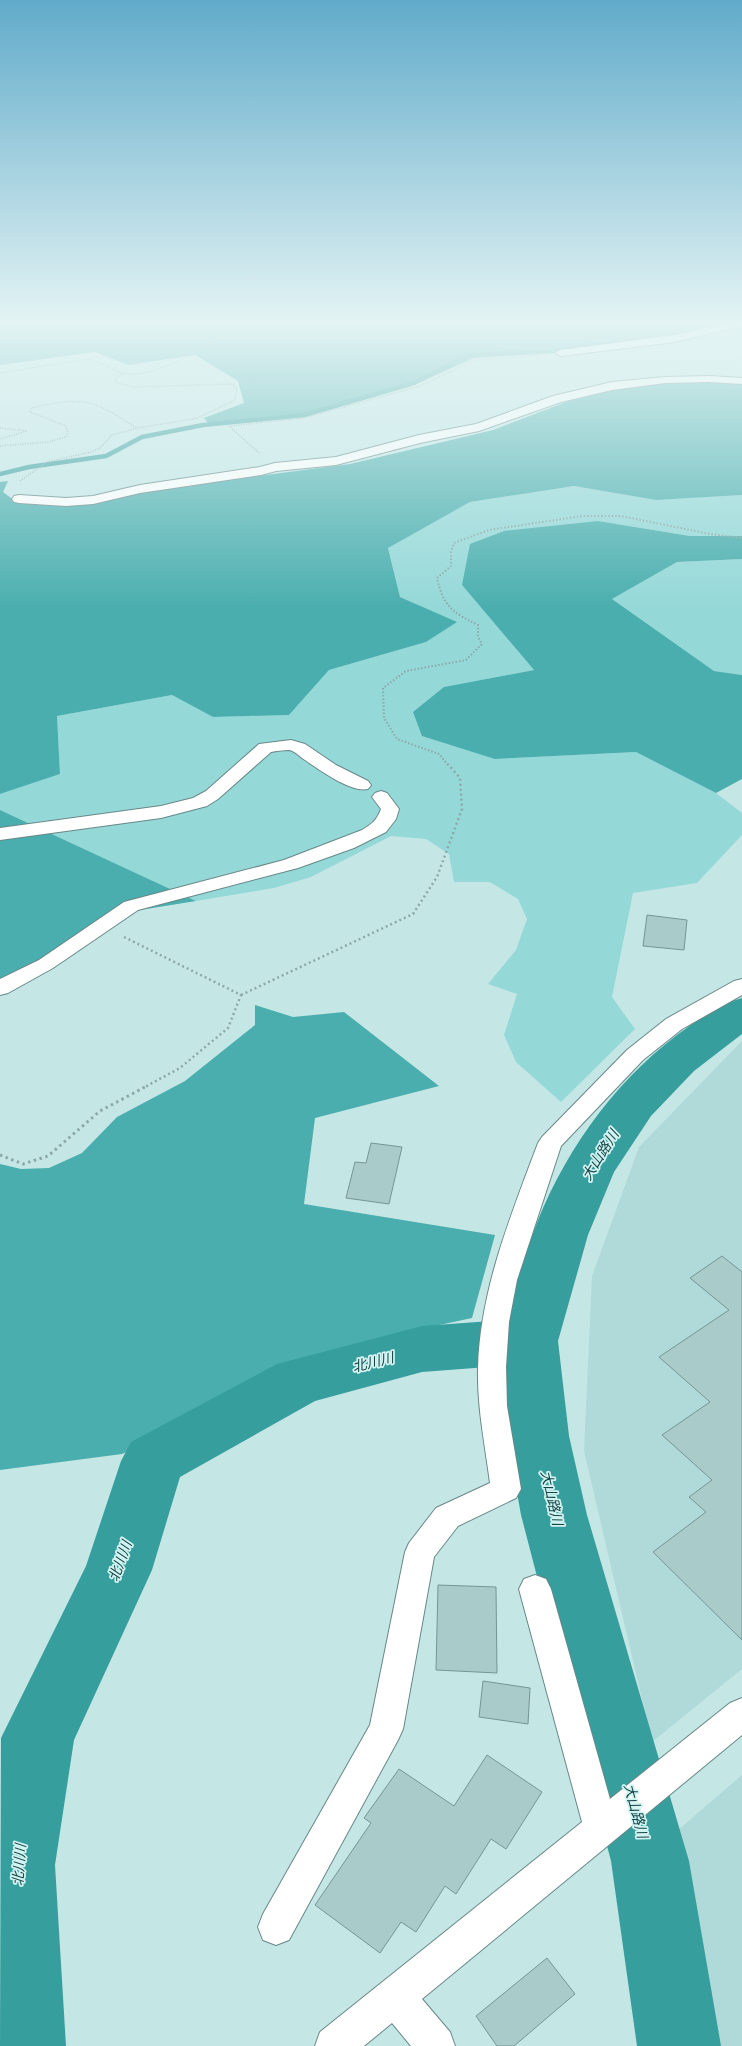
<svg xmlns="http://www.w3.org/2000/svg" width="742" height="2046" font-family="'Titillium Web','Noto Sans JP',sans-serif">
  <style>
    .built { fill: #afdad9 }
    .green { fill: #95d8d8 }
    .forest { fill: #4aaeae }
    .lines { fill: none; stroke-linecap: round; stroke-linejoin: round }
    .stream { stroke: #379e9e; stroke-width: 4.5 }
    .river { fill: #379e9e; fill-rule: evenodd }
    .building { fill: #a9cbca; stroke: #759695 }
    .minor-casing { stroke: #678887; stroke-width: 2 }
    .path-far3 { stroke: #8da8a8; stroke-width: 1.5; stroke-dasharray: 1 1.5; stroke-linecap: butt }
    .path-far2 { stroke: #8da8a8; stroke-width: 2; stroke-dasharray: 1.5 2; stroke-linecap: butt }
    .path-far1 { stroke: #8da8a8; stroke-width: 2.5; stroke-dasharray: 2 3; stroke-linecap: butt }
    .path { stroke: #8da8a8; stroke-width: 3; stroke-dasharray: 2.5 3.5; stroke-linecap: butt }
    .minor { fill: #fff; fill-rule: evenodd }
    .labels { text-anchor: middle; stroke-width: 3.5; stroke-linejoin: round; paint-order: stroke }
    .near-water-label { font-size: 14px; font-style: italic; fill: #174545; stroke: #d1f4f3 }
  </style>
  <rect width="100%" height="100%" fill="#c4e7e6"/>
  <g class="built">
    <polygon points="742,1041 742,1669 652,1742 584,1451 592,1276 639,1147"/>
    <polygon points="742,1775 742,2046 717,2046 678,1830"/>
  </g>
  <g class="green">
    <polygon points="574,486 656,500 742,495 742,536 690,536 597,521 462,585 534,670 444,687 495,759 636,752 716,793 742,813 742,835 697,883 633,893 612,997 635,1029 561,1102 516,1062 504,1035 517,994 488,984 516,950 527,919 518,899 490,882 454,882 449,854 426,839 391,836 311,877 274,888 196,901 0,810 0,794 60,774 57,716 172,695 213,717 289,715 329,670 426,642 456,622 400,597 388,547 470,502"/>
    <polygon points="742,559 742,675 714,671 612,599 677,562"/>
  </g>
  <g class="forest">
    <polygon points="0,321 731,321 706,330 636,342 551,353 474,358 414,385 303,417 210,425 204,418 244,403 238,381 195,355 128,365 95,352 0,365"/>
    <polygon points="711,381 742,382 742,495 656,500 574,486 470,502 388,548 400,597 457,622 426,642 329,670 289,715 213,717 172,695 57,716 60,774 0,794 0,482 8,481 3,492 19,504 80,504 173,487 350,464 493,430 566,402 618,389 665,383"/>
    <polygon points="598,521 690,536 742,536 742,559 677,562 612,599 714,671 742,675 742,779 716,793 636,752 495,759 422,736 413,712 444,687 534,670 462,585 470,544 504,531"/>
    <polygon points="0,810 196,901 121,913 0,986"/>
    <polygon points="255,1005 293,1017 344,1012 439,1086 315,1118 304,1204 495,1235 472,1318 374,1339 122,1454 0,1470 0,1164 21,1169 49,1168 82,1153 117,1117 185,1081 255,1025"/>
  </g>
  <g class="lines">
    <g class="stream">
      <polyline points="647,339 698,330"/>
      <polyline points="0,474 29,467 106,456 142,437 203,425 304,415 414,383 469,355 553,351 631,341"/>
    </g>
    <path class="river" d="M742,998V1034L694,1071L651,1116L614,1172L588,1235L558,1341L569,1436L587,1515L689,1861L721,2046H637L611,1861L521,1515L507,1436L501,1366L422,1372L315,1401L180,1477L152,1570L74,1740L55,1865L66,2046H0L1,1738L86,1566L121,1461L131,1442L277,1364L422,1326L505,1320C514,1292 522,1264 532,1236C560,1158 611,1085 677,1035C701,1018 713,1006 742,998Z"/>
  </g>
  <g class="building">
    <polygon points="647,915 687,920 684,950 643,946"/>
    <polygon points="371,1143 402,1147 389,1204 346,1198 355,1162 366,1163"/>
    <polygon points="722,1256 742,1272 742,1640 653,1552 706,1512 689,1497 712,1480 662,1435 710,1402 659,1357 729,1310 690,1278"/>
    <polygon points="438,1585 496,1587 497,1673 436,1670"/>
    <polygon points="483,1681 530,1688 528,1724 479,1717"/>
    <polygon points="487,1755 542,1792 506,1849 491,1839 456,1894 445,1886 416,1932 401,1922 380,1953 315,1905 371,1823 364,1818 399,1769 454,1806"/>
    <polygon points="547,1958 575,1994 514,2046 497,2046 476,2016"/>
  </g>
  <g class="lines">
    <defs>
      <g id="minor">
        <polygon points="737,321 742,321 742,326 675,342 561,356 555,353 561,350 675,335"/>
        <polygon points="709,376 742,378 742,384 709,382 665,383 612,390 561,402 479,431 420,443 336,465 276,471 261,475 140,493 93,504 66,506 19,503 14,502 12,499 14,496 19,495 66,498 93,496 140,485 260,467 275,463 336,457 419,435 476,424 553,396 612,382 665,377"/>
        <path d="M291,740L305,744L336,765L368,781L371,785L368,789C351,793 320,770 305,760C300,757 295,751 289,750C283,750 276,751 271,752L218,799L207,806L161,818L0,840V828L161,806L193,798L206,791L259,744Z"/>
        <path d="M381,791L387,793L399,809L396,819L386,832L354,848L298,868L138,910L53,968L8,993L0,995V979L39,960L124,902L284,860L362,830C372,824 377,820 381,809L372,797L375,793Z"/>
        <path d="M742,979V995L682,1029L643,1060L561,1146L517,1280L509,1322L506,1367L507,1406L521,1489L516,1498L458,1526L434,1557L403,1729L398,1740L289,1940L276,1945L263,1940L258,1927L263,1914L370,1725L405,1552L409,1543L436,1508L490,1483C485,1445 477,1407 478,1368C480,1290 511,1215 538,1143L542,1137L627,1050L666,1019L734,981Z"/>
        <polygon points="535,1575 546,1579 551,1589 610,1799 730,1703 742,1698 742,1735 422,1999 450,2032 455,2046 411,2046 392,2023 364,2046 315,2046 320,2032 582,1822 519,1589 524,1579"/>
      </g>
    </defs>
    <use href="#minor" class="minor-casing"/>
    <g class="path-far3">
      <polyline points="0,329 45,321"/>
      <path d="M0,373L88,359C100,361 108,368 119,372C138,379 165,367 182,359L181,355L199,351L212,342L197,338L146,334L116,321"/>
      <polyline points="0,428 27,431 0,439"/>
      <path d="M0,446L48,442L66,437L68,433L66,426L30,412L31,408C50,404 74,398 93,404C109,409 123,420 137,428"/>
      <polyline points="259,453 229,426 304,418 420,386 475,360 543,355"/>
      <polyline points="20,481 47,462 91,452 100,448 112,435 138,428 198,418 235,400 237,389 232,384 134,387 115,382 117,377 123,373"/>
    </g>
    <path class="path-far2" d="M448,765L439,754L397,739L384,718L383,688L406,671L466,660L482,644L478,637V625C453,613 443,606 437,578L451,566V552L454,543L489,530L582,516H621L710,534L742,538"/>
    <g class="path-far1">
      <polyline points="124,937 241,995 228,1028 180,1068 143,1088"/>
      <polyline points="241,995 413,914 437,877 462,809 460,778 448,764"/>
    </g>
    <polyline class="path" points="0,1155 23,1164 48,1156 100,1111 145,1087"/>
    <use href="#minor" class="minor"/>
  </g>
  <linearGradient id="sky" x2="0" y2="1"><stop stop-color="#61abca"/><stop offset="0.53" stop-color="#e4f4f4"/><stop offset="1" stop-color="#e4f4f4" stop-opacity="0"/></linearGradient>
  <rect width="742" height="608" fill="url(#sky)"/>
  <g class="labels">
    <g class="near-water-label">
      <text transform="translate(600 1155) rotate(-58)" y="5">大山路川</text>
      <text transform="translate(373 1362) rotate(-14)" y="5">北川川</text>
      <text transform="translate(552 1498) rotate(77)" y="5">大山路川</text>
      <text transform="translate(120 1561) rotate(-70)" y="5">北川川</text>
      <text transform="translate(636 1811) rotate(75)" y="5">大山路川</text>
      <text transform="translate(19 1865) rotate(-86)" y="5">北川川</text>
    </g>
  </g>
</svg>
